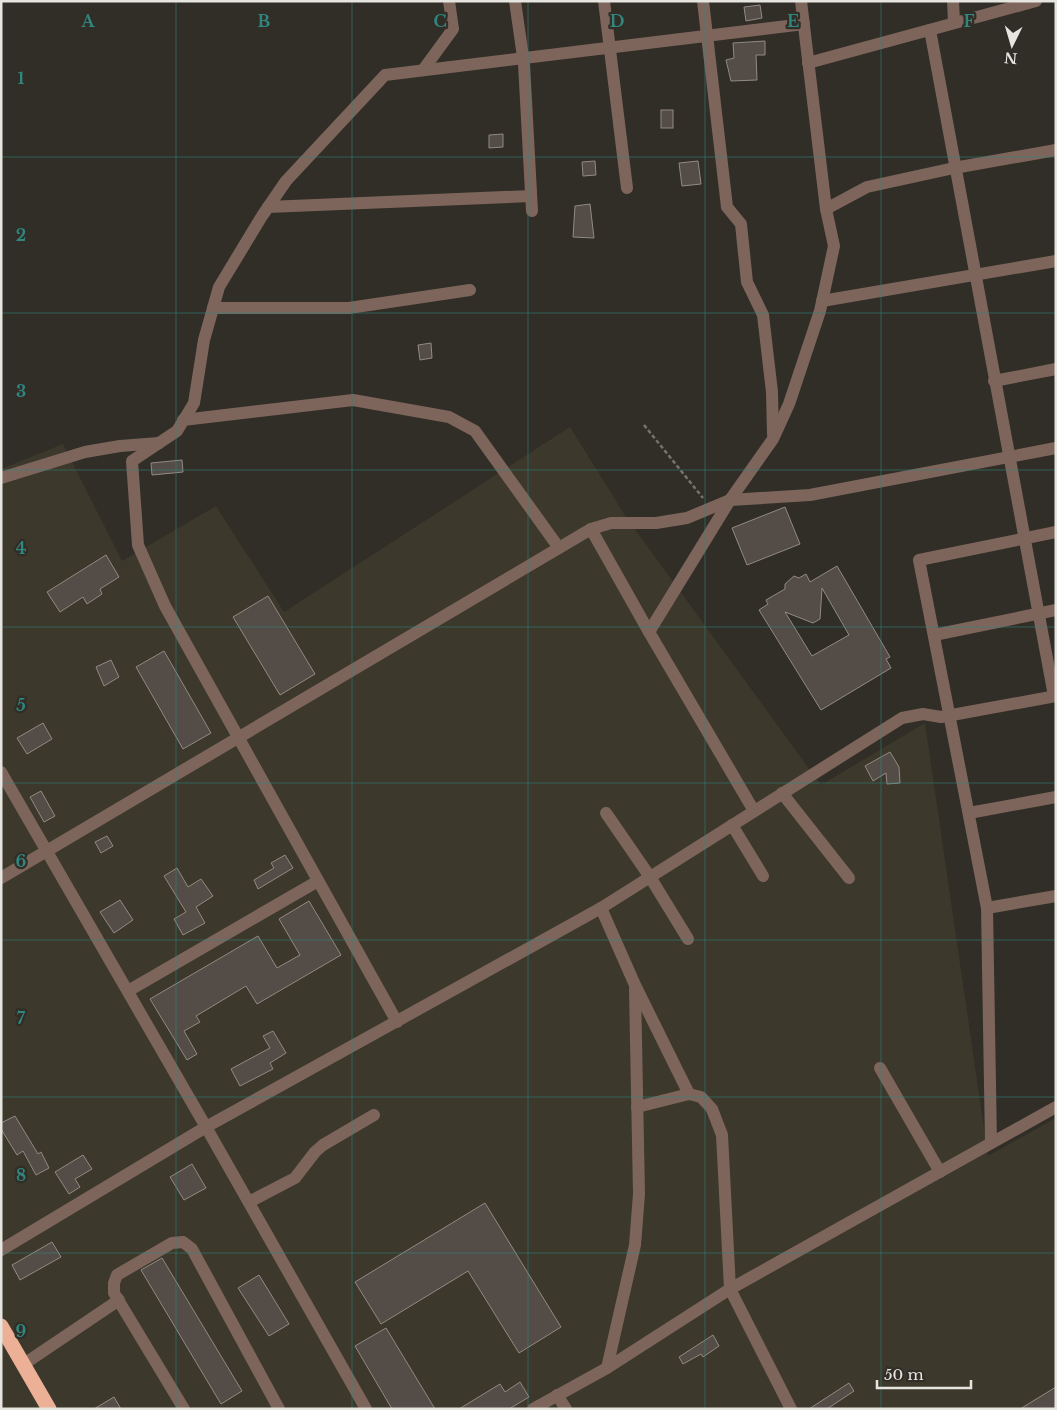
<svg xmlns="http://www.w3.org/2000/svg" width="1057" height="1410" font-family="'Libre Baskerville',serif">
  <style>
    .built { fill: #3c382b }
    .building { fill: #534c47; stroke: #928a84; fill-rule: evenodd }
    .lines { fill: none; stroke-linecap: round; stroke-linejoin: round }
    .path { stroke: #76736d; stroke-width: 2.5; stroke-dasharray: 4 2.5; stroke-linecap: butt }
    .minor { stroke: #7d655b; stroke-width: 12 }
    .highway { stroke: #ebb096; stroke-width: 15 }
    .grid { fill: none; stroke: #2f877f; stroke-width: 1; stroke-opacity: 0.55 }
    .grid-label { font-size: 16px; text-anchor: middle; font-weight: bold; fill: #2f877f; stroke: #312e27; stroke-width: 4.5; stroke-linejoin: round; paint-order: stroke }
  </style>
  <rect width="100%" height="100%" fill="#312e27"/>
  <polygon class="built" points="570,427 626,517 821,785 925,723 988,1156 1056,1118 1056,1409 1,1409 1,469 63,444 122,561 216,506 284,612"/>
  <g class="building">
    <polygon points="760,5 762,18 746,21 744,7"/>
    <polygon points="765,41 765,55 756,55 757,80 731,81 726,60 734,58 733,43"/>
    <rect x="661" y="110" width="12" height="18"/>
    <polygon points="503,134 503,147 489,148 489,135"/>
    <polygon points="595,161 596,175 583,176 582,162"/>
    <polygon points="698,161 701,184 682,186 679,163"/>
    <polygon points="590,204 594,238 573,237 575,206"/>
    <polygon points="431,343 432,358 420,360 418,345"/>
    <polygon points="182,460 183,472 152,475 151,463"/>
    <polygon points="785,507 800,544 747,565 732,528"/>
    <polygon points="106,555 119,577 100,589 102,594 87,604 83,597 60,612 47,592"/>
    <path d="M837,566L890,657L886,659L891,668L821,710L759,610L768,604L766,600L785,589V584L794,576L799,578L806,574L810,582ZM822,588L849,635L812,656L785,612L813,623L820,619Z"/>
    <polygon points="268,596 315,674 280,695 233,617"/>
    <polygon points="164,651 211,733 183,749 136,667"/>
    <polygon points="111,660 119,677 104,686 96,667"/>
    <polygon points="43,723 52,739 27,754 17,738"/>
    <polygon points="890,752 899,767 900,783 887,784 886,773 873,781 865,766"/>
    <polygon points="41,791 55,816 44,822 30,797"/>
    <polygon points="107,836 113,846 101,853 95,842"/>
    <polygon points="285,855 293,868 258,889 254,880 274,868 271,863"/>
    <polygon points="177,868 188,887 201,879 213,896 196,907 205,923 183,935 174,919 186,912 164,876"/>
    <polygon points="120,900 133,920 114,933 100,912"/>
    <polygon points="309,901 341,955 257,1004 246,986 196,1016 200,1022 184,1031 197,1054 187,1060 150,999 258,936 277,968 300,955 279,919"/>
    <polygon points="273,1031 286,1053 270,1063 273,1069 240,1086 231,1069 270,1048 263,1036"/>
    <polygon points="15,1116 38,1154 41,1152 49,1168 36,1175 23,1151 17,1155 1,1129 1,1123"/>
    <polygon points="83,1155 92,1169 75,1179 80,1187 69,1194 55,1172"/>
    <polygon points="192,1164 206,1188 184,1200 170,1177"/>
    <polygon points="485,1203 561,1327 519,1353 468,1271 381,1324 355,1282"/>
    <polygon points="52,1242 61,1257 20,1280 12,1265"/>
    <polygon points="162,1258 242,1391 221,1404 141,1270"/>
    <polygon points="259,1275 289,1324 269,1336 238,1288"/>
    <polygon points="386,1328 435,1409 392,1409 355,1346"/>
    <polygon points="713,1335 719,1346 703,1357 701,1354 683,1364 679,1357"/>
    <polygon points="520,1382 529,1397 509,1409 459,1409 500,1384 505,1392"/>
    <polygon points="849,1383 854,1391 827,1409 809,1409"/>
    <polygon points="1056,1387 1056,1409 1020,1409"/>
    <polygon points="114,1397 121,1409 94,1409"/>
  </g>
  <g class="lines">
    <polyline class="path" points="644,425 703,498"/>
    <g class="minor">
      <polyline points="515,1 524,64 532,211"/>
      <polyline points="604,1 627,188"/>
      <polyline points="703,1 727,207 741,224 747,282 763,315 772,392 773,434"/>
      <polyline points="953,1 954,22"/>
      <polyline points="930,30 1054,696"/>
      <polyline points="808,63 1036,1"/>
      <polyline points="423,70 453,29 449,1"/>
      <polyline points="268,207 531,196"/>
      <polyline points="826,209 867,187 954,168 1056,150"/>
      <polyline points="822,301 1056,261"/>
      <polyline points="213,308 349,308 470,290"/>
      <polyline points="994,381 1056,369"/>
      <polyline points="183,420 353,400 449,417 475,431 559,548"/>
      <polyline points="1,478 85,452 120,446 159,443"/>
      <polyline points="591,529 649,632 754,811"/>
      <polyline points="649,632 730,500 773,439 789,404 820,311 834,246 826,209 801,1"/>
      <polyline points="934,635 1056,610"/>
      <polyline points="1,772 206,1127 366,1409"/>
      <polyline points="782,793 849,878"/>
      <polyline points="606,813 650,877 688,939"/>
      <polyline points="969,813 1056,797"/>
      <polyline points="732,825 763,876"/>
      <polyline points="1,878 591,529 611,523 656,523 687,518 730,500 810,495 1056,448"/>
      <polyline points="601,908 635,985 689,1094 701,1097 712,1109 722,1135 730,1289 791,1409"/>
      <polyline points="987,908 1056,896"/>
      <polyline points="128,991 318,881"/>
      <polyline points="397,1022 165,606 138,545 132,461 177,431 194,403 204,340 219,287 262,216 286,181 385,75 804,24"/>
      <polyline points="880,1068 940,1172"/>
      <polyline points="637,1107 689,1094"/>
      <polyline points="991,1143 987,908 919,560 1056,532"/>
      <polyline points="249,1202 295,1178 315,1152 323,1145 374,1115"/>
      <polyline points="1,1250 206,1127 601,908 902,718 923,714 941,717 1056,696"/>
      <polyline points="24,1364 119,1300"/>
      <polyline points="607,1368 635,1245 639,1194 635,989"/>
      <polyline points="557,1395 566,1409"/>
      <polyline points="184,1409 114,1293 114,1283 117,1275 172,1243 183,1242 192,1249 279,1409"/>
      <polyline points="533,1409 607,1368 730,1289 1056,1107"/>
    </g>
    <polyline class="highway" points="1,1326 49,1409"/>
  </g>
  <path class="grid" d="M176,1V1409M352,1V1409M528,1V1409M705,1V1409M881,1V1409M1,157H1056M1,313H1056M1,470H1056M1,627H1056M1,783H1056M1,940H1056M1,1097H1056M1,1253H1056"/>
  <g class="grid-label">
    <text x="88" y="27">A</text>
    <text x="264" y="27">B</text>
    <text x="440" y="27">C</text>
    <text x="617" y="27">D</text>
    <text x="793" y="27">E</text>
    <text x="969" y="27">F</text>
    <text x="21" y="84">1</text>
    <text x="21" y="241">2</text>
    <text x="21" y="397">3</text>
    <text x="21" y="554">4</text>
    <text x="21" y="711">5</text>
    <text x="21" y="867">6</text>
    <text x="21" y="1024">7</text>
    <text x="21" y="1181">8</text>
    <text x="21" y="1337">9</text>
  </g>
  <rect width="1057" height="1410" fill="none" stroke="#e7e5e0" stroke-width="5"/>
  <g transform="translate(1012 45) rotate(185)" stroke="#312e27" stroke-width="4" paint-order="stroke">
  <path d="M0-4L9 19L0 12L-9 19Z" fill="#e7e5e0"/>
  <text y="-8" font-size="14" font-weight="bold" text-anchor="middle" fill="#e7e5e0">N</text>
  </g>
  <path d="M877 1380v8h94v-8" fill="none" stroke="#e7e5e0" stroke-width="2.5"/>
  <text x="884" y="1380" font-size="15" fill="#e7e5e0" stroke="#312e27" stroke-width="4" paint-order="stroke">50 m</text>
</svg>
